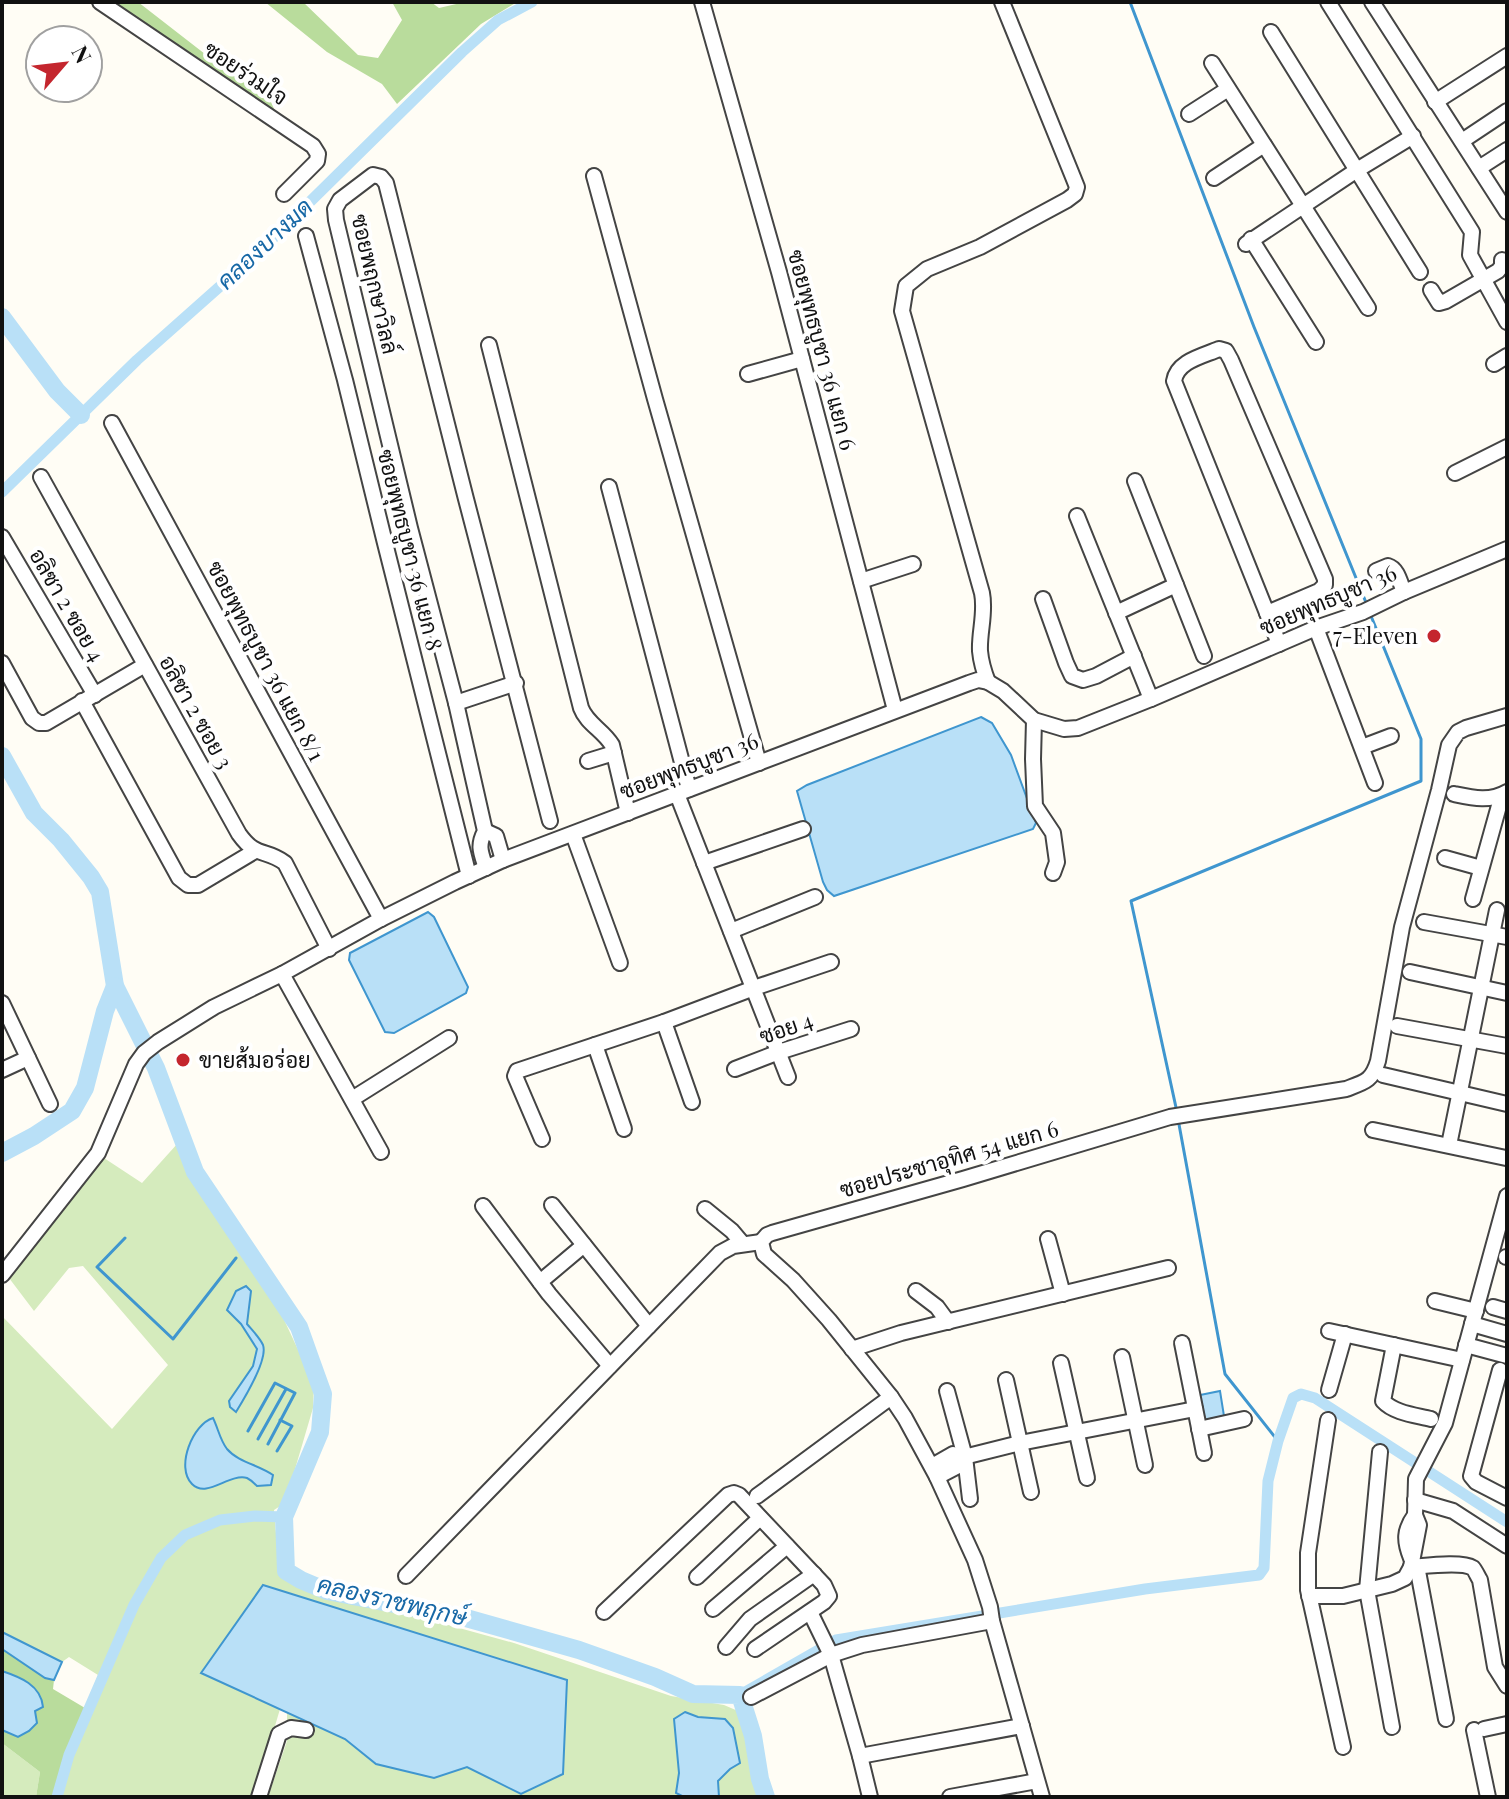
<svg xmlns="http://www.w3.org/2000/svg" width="1509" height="1799" font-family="'Playfair Display',Sarabun,serif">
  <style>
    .green { fill: #d5ebbd }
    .forest { fill: #b9dc9c }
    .water { fill: #b9e0f7; stroke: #3f96cf; stroke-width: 2 }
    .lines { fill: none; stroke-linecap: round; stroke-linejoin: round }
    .stream { stroke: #3f96cf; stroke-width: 3 }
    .canal { stroke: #b9e0f7; stroke-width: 11 }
    .river { stroke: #b9e0f7; stroke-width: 18 }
    .minor-casing { stroke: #444; stroke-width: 18 }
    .minor { stroke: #fff; stroke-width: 14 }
    .poi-dot { fill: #c4262e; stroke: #fff; stroke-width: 3 }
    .labels { text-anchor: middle; stroke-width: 8; stroke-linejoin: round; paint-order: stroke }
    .street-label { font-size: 22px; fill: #111; stroke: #fff }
    .poi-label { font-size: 22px; fill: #111; stroke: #fff; text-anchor: end }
    .water-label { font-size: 24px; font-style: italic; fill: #1768a6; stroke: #fff }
  </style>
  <rect width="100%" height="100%" fill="#fffdf5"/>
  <g class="green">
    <polygon points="178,1143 241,1254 280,1311 314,1384 313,1408 285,1503 274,1510 279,1568 292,1582 514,1643 671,1696 724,1705 738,1711 746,1731 761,1797 719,1797 718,1781 730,1769 725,1719 698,1717 685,1712 674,1719 679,1773 676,1792 684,1797 268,1797 287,1741 287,1712 345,1739 376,1764 434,1778 467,1767 567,1680 264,1586 202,1673 280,1709 254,1797 54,1797 63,1762 98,1675 69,1657 62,1662 2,1632 2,1316 112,1429 168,1365 83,1266 69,1268 34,1311 9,1278 104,1158 142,1183"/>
    <polygon points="2,1743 40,1772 36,1797 2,1797"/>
  </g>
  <g class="forest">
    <polygon points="106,2 138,2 223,68 270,100 280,122 165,38"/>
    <polygon points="265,2 303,2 358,55 378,58 402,20 392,2 431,2 439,8 465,2 517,2 481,24 397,104 382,84 327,52"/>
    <polygon points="2,1649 45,1678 54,1680 53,1689 85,1708 63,1762 54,1797 36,1797 40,1772 2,1743 2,1730 17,1737 19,1677 2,1671"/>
  </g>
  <g class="water">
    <polygon points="981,717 992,723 1011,755 1036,823 1033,829 834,896 827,890 823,882 797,791 807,785"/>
    <polygon points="428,912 434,917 468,987 466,993 394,1033 385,1032 349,960 350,953"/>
    <path d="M246,1286L251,1291L247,1324C252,1330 260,1338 263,1345C268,1359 244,1399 236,1412L230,1407L229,1401L253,1366L257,1349L241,1324L227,1310L236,1291Z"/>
    <polygon points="1220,1391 1224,1416 1205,1420 1200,1395"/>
    <path d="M213,1418C218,1428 220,1440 227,1449C238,1462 259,1465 273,1475L271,1485L257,1486C255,1484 249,1479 247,1478C229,1473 207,1499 192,1484C175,1467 193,1424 213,1418Z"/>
    <polygon points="263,1585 567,1680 563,1774 521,1794 467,1767 434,1778 376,1764 345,1739 201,1673"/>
    <polygon points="2,1632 62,1662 54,1680 45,1678 2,1649"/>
    <path d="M2,1671C20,1677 41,1685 43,1707L35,1711L37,1723L29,1731L18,1737L2,1730Z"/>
    <polygon points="685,1712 698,1717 725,1719 733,1728 740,1763 730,1769 718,1781 719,1797 684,1797 676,1793 679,1773 674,1719"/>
  </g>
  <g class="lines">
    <g class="stream">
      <polyline points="1130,2 1254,327 1367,605"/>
      <polyline points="1177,1112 1131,901 1421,781 1421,739 1371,616"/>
      <polyline points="1178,1119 1225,1374 1278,1441"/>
      <polyline points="125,1238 97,1267 173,1339 236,1258"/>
      <polyline points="248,1431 275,1383 295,1393 268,1444"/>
      <polyline points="258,1439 286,1389"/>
      <polyline points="277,1451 292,1426 280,1420"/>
    </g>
    <g class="canal">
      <polyline points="2,492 137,360 262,249 462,52 498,20 532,2"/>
      <polyline points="740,1695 836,1640 1145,1589 1259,1575 1264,1568 1268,1481 1278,1441 1293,1398 1301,1394 1315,1398 1507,1522"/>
      <polyline points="57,1797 69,1755 134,1605 161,1558 185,1535 220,1520 255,1516 284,1517"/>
    </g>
    <g class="river">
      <polyline points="2,317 57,391 81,415"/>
      <polyline points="2,756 34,813 61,840 91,877 100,892 115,986 156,1068 195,1172 299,1327 310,1358 323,1394 320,1432 284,1517 286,1571 301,1580 327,1591 466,1618 579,1650 655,1677 693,1694 740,1695 753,1736 760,1779 766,1797"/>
      <polyline points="2,1153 34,1136 72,1111 85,1088 105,1011 115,986"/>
    </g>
    <defs>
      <g id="minor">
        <polyline points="100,2 313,146 318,154 317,161 284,194"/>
        <polyline points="702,2 779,272 895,710"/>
        <polyline points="1328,2 1472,232 1470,255 1507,322"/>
        <polyline points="1372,2 1507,212"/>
        <polyline points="1271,32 1420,272"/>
        <polyline points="1212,63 1368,308"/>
        <polyline points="1435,102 1507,56"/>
        <polyline points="1189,114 1228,89"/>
        <polyline points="1462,141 1507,111"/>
        <polyline points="1479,168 1507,150"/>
        <polyline points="594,176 655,399 759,763"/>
        <polyline points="1214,178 1264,145"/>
        <polyline points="306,236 345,380 385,543 469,876"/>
        <polyline points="1251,239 1316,342"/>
        <polyline points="1246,244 1357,170 1413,136"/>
        <polyline points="1431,290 1439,303 1446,301 1498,271 1502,266 1502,260"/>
        <path d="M489,345L581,708C587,724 603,730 612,745L628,813"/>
        <path d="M1219,349L1226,351L1231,360L1325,579V585L1319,591L1267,613L1174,381C1177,361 1203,356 1219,349Z"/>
        <polyline points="1494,364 1507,356"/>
        <polyline points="748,374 802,359"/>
        <polyline points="112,423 381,919"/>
        <polyline points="1455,473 1507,447"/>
        <path d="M41,477L239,834C257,859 265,848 285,863L329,949"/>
        <polyline points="1135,481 1204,656"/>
        <polyline points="609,487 689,789"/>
        <polyline points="1077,516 1151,699"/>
        <polyline points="2,537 95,695"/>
        <path d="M1376,571L1388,566C1398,569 1400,583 1404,592"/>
        <polyline points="861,581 913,564"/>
        <polyline points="1043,599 1066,663 1072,676 1083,680 1096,676 1134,656"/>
        <polyline points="1116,613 1176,585"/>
        <polyline points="1267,613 1279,644"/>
        <polyline points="1316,628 1375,783"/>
        <polyline points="2,663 32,718 39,723 46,723 145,665"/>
        <path d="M988,682C984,672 981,662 980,651C979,632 986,613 982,593L902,311L906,286L927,269L980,247L1067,200L1075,194L1077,187L1073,177L1002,2"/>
        <polyline points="82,701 179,878 188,885 198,885 255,851"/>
        <polyline points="456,703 516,683"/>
        <polyline points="1034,720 1033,759 1035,806 1053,833 1057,862 1053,873"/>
        <polyline points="1362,747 1391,736"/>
        <polyline points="588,761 614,753"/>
        <polyline points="677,794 788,1077"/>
        <path d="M1454,794C1473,798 1490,802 1507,792"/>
        <polyline points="485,831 496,836 503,860"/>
        <polyline points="573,834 620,963"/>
        <polyline points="1445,858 1481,868"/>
        <polyline points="704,863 803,829"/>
        <path d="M486,868C481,853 477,846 485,831L456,703L410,528L336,220L335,209L340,200L373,175L381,177L386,183L466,499L550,821"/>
        <polyline points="1473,899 1502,795"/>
        <polyline points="1424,922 1507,937"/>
        <polyline points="731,931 815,897"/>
        <polyline points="1410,972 1507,993"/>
        <polyline points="282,974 381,1152"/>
        <polyline points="2,1003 50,1104"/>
        <polyline points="664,1022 692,1102"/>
        <polyline points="1397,1026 1507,1046"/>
        <polyline points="595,1045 624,1129"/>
        <polyline points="735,1069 779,1052 851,1029"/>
        <polyline points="2,1070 28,1058"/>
        <polyline points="1383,1075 1507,1104"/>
        <polyline points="352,1099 449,1038"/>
        <polyline points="1373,1130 1506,1158"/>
        <polyline points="542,1139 515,1076 517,1071 664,1022 754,988 831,962"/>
        <polyline points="1449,1145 1497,910"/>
        <polyline points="552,1205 649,1326"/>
        <polyline points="483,1206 549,1294 610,1366"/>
        <polyline points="705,1209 732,1231 743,1244"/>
        <polyline points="1048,1239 1063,1294"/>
        <polyline points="1506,1257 1507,1257"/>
        <polyline points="2,1275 98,1153 136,1064 144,1053 158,1042 214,1007 282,974 381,919 455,882 503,860 969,683 978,680 988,682 1003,691 1034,720 1064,729 1078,728 1151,699 1316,628 1363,612 1404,592 1507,549"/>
        <polyline points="540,1282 584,1245"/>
        <polyline points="916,1291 937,1307 948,1322"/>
        <polyline points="1435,1301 1476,1311"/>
        <polyline points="1493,1307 1507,1311"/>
        <polyline points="1472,1324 1507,1334"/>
        <polyline points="1329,1331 1462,1360"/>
        <polyline points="1182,1343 1204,1453"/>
        <path d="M1394,1345L1383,1401C1394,1413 1415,1415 1431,1419"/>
        <polyline points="1466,1345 1507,1356"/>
        <polyline points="852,1349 901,1333 1168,1268"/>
        <polyline points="1122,1357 1145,1465"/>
        <polyline points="1061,1363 1087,1478"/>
        <polyline points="1500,1370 1471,1476 1476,1482 1507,1498"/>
        <polyline points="1006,1380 1031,1492"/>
        <polyline points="1329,1390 1345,1334"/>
        <polyline points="947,1391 965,1457 970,1499"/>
        <polyline points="1328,1420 1308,1553 1308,1590 1343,1747"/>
        <polyline points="1199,1429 1244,1419"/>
        <polyline points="1380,1452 1367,1590 1392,1727"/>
        <polyline points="932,1466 953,1454 960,1458 1020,1443 1195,1409"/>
        <polyline points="937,1477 960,1465 960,1458"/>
        <polyline points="757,1496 891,1397"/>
        <polyline points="1415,1500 1453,1511 1507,1546"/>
        <path d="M1411,1558C1404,1541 1404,1530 1415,1515"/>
        <polyline points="1417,1566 1446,1719"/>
        <path d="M1411,1567C1425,1566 1462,1561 1473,1568C1475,1570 1478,1577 1480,1580L1495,1667L1507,1686"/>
        <polyline points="406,1576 720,1253 733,1246 761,1242"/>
        <polyline points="697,1577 760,1518"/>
        <polyline points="1309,1596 1343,1596 1392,1584 1405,1578 1411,1567 1419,1525 1415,1515 1416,1479 1445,1423 1507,1196"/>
        <polyline points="713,1609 787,1546"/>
        <polyline points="604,1612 728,1495 734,1493 739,1495 824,1585 829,1596 824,1602 755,1649"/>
        <polyline points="810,1612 831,1655 860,1756 870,1797"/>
        <polyline points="726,1647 750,1619 814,1574"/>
        <polyline points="751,1697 831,1655 862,1645 992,1621"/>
        <polyline points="1484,1729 1507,1724"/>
        <polyline points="1474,1730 1488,1797"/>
        <polyline points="860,1756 1022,1726"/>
        <polyline points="259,1797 279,1734 291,1728 306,1730"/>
        <polyline points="950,1797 1037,1781"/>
        <path d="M1042,1797L992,1621L990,1607L975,1560L937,1477L905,1418L891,1397L829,1320L793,1280L764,1254L761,1242L767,1235L772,1233L963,1179L1170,1117L1346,1089C1365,1082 1372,1081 1378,1061L1402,927L1439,790L1449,745L1458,732L1466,728L1507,716"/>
      </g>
    </defs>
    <use href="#minor" class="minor-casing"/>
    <use href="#minor" class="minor"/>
  </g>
  <g class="poi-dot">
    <circle cx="1434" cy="636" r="8"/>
    <circle cx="183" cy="1060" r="8"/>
  </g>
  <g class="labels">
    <g class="street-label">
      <text transform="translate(246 73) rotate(34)" y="8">ซอยร่วมใจ</text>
      <text transform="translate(375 284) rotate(77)" y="8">ซอยพฤกษาวิลล์</text>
      <text transform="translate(822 350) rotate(75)" y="8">ซอยพุทธบูชา 36 แยก 6</text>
      <text transform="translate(410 550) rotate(76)" y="8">ซอยพุทธบูชา 36 แยก 8</text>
      <text transform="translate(1328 600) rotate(-23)" y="8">ซอยพุทธบูชา 36</text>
      <text transform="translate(67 605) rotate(60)" y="8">อลิซา 2 ซอย 4</text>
      <text transform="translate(266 661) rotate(62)" y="8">ซอยพุทธบูชา 36 แยก 8/1</text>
      <text transform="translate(196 712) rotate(61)" y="8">อลิซา 2 ซอย 3</text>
      <text transform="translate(689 766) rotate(-21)" y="8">ซอยพุทธบูชา 36</text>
      <text transform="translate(786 1028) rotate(-19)" y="8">ซอย 4</text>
      <text transform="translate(949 1159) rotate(-16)" y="8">ซอยประชาอุทิศ 54 แยก 6</text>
    </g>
    <g class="poi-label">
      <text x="1418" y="644">7-Eleven</text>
      <text x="199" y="1068" text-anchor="start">ขายส้มอร่อย</text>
    </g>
    <g class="water-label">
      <text transform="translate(265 244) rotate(-43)" y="8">คลองบางมด</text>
      <text transform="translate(392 1601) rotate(13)" y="8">คลองราชพฤกษ์</text>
    </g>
  </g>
  <rect width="1509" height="1799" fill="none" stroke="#111111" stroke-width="8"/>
  <g transform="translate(64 64) rotate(62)"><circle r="38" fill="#ffffff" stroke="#a0a0a0" stroke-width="2"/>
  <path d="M0-6L14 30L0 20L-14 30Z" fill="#c4262e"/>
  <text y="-12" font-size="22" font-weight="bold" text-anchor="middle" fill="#111111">N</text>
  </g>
</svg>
